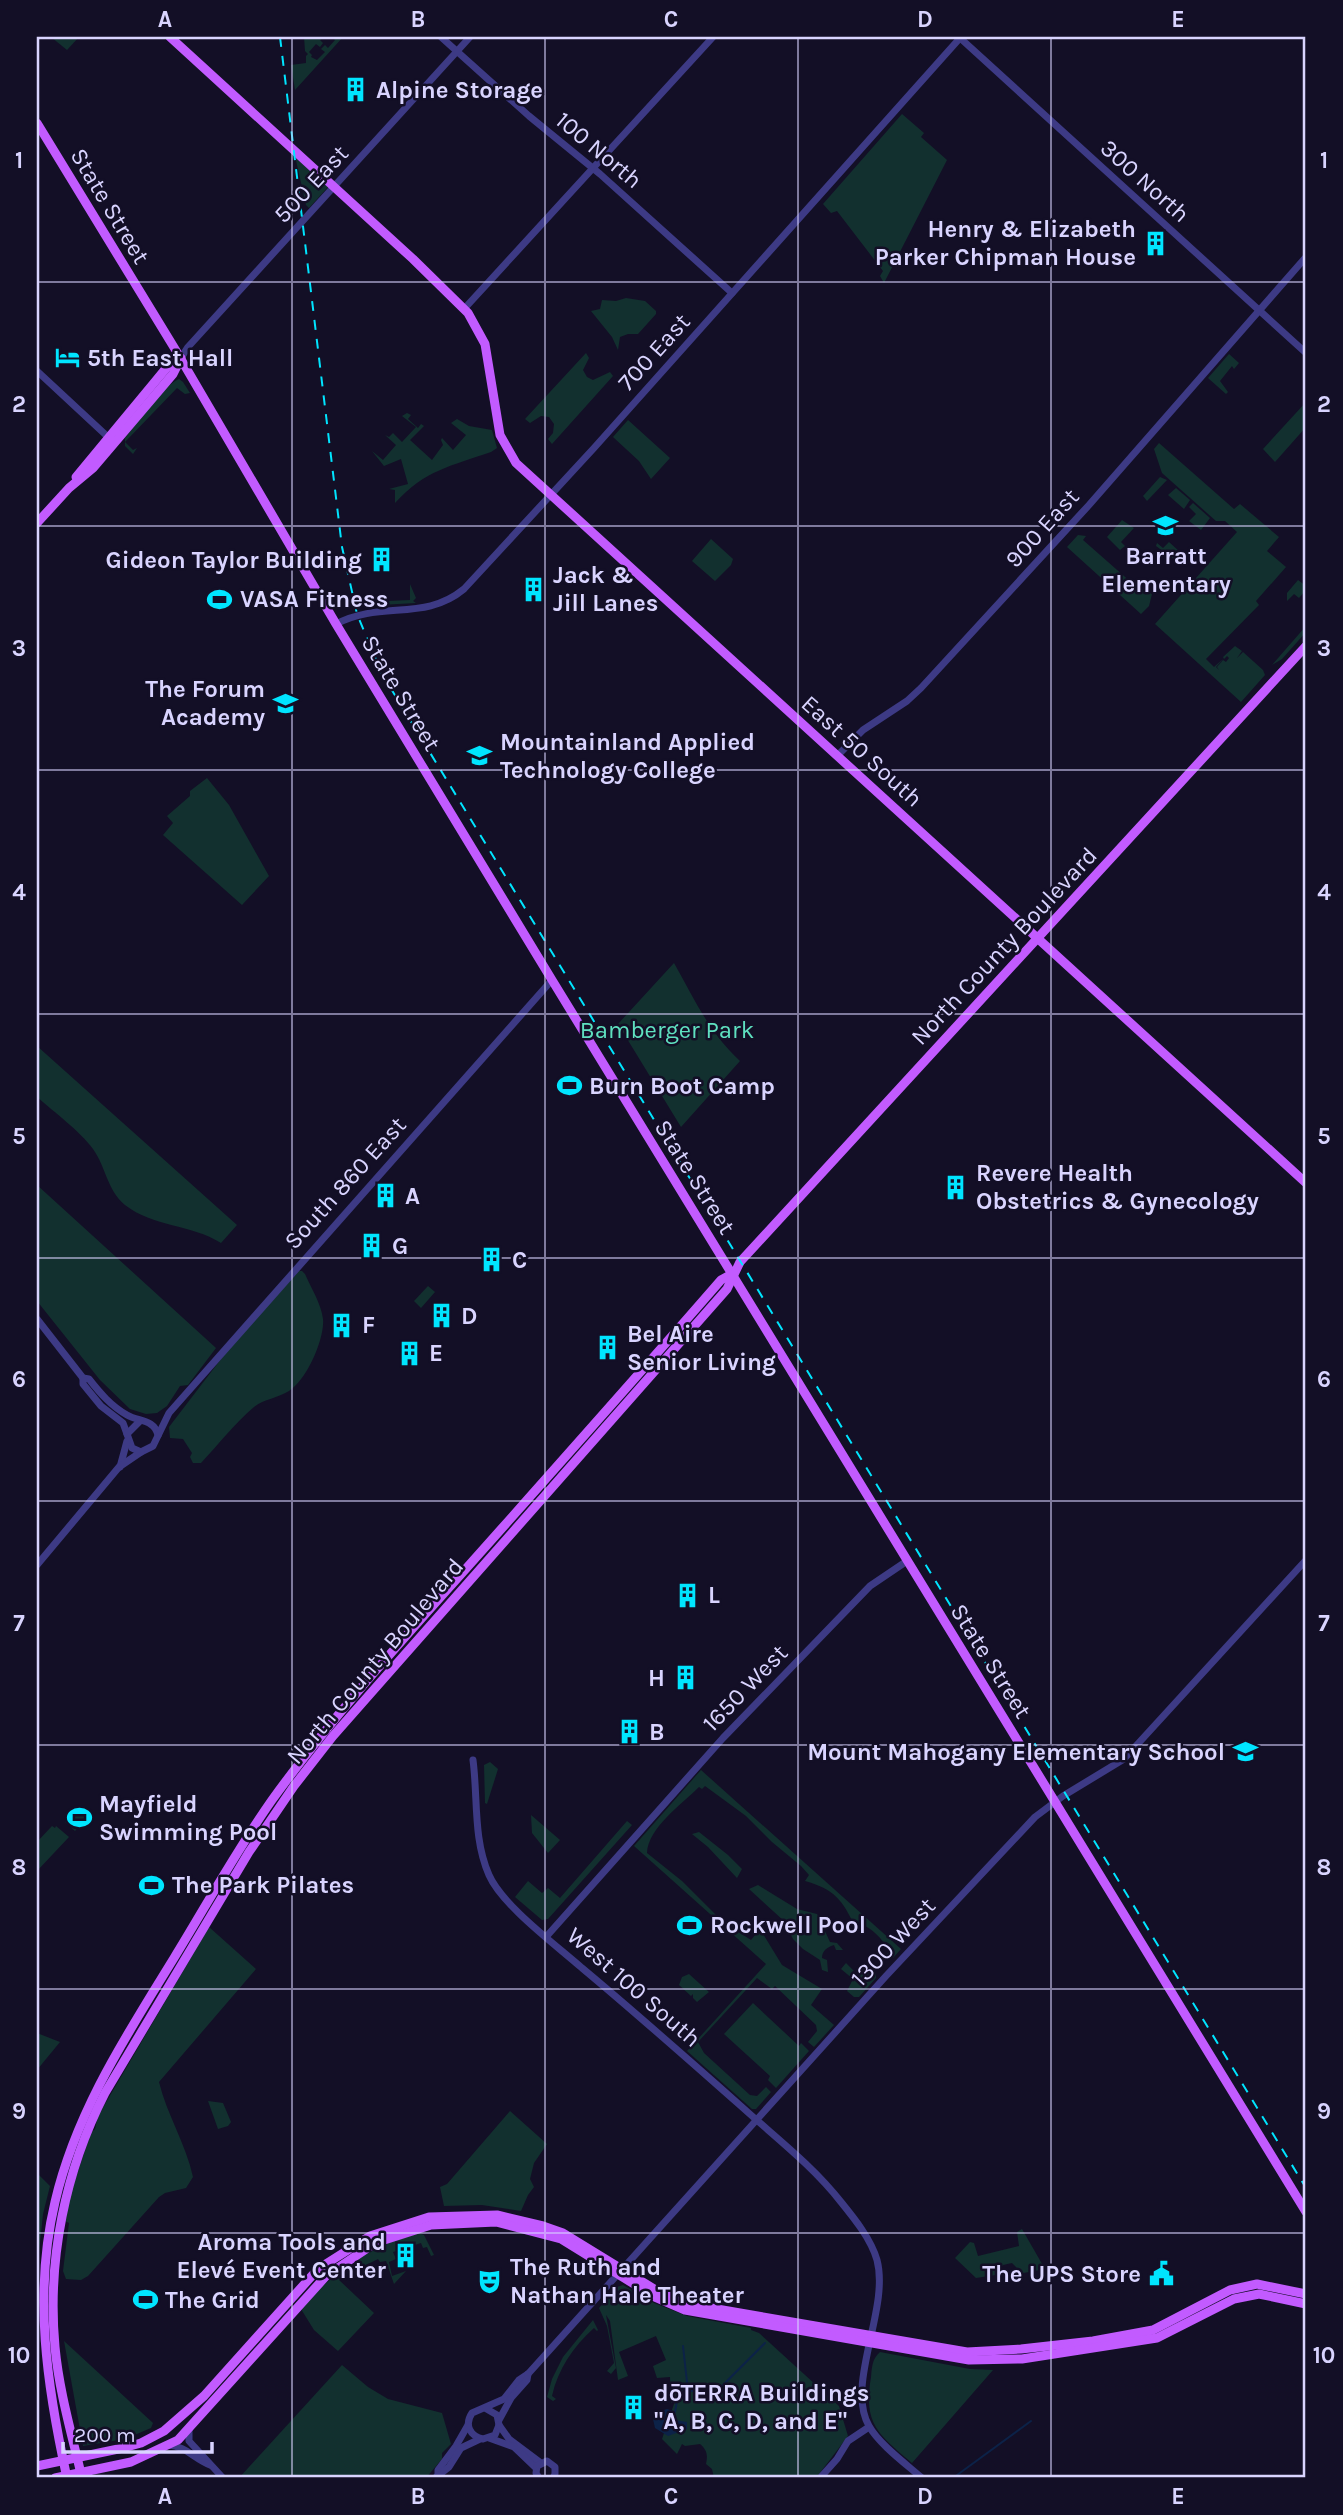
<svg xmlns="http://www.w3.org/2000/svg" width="1343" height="2515" font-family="Karla,sans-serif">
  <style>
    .green { fill: #12302f }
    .water { fill: #0c2248 }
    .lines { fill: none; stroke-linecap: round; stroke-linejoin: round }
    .stream { stroke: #0c2248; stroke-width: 2 }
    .minor { stroke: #3d3a85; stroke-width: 7 }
    .major { stroke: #c25bff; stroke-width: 9 }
    .rail { stroke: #00e5ff; stroke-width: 2; stroke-dasharray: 10 9; stroke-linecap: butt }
    .grid { fill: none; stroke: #d9d4ff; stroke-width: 2; stroke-opacity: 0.55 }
    .labels { text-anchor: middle; stroke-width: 5; stroke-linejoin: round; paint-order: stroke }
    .poi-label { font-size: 24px; font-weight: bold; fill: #d9d4ff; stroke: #130f26; text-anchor: start }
    .street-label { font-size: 24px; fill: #d9d4ff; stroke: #130f26 }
    .park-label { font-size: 24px; fill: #5fe0c0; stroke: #130f26 }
    .neatline { fill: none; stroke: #d9d4ff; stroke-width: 2.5 }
    .grid-label { font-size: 23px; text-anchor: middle; font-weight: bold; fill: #d9d4ff }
  </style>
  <rect width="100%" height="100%" fill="#130f26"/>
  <g class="green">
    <polygon points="51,37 79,37 67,50"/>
    <polygon points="304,37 323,37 320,40 323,43 320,47 316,44 309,52 312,55 311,57 317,60 325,52 321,49 325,45 328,48 335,40 332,37 343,37 295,90 291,65 306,63 306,56 308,54 305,51"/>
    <polygon points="902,114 924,133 921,137 947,160 884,283 880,276 883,271 837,211 831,213 823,204"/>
    <polygon points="295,156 328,187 309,208 306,205"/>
    <polygon points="626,298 645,301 656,311 656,314 638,334 628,334 620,337 618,350 612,337 591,311 600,309 602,300 616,301"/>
    <polygon points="586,353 589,358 583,370 587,377 593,380 610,372 613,376 552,444 548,439 553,433 554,424 549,417 541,416 530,423 525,419"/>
    <polygon points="1229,354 1239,363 1234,369 1232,366 1220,381 1228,392 1226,394 1208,378"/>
    <path d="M179,379L183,382L190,393L185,394L177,388L125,442L133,450L137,448L133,454L125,446V438C138,422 161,387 179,379Z"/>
    <polygon points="1306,402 1306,427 1275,462 1263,449"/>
    <path d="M407,413L411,415L408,419L418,428L421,424L424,426L410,440L432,460L443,445L441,440L442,438L453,450L466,435L451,423L457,419L469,426L492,430L497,448L491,452C451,466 425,470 395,503V490L389,489L408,484L401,459L384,466L372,451L383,460L396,445L385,435L389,437L393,433L402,442L416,427L402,416Z"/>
    <polygon points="628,420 670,458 651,479 639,461 613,437"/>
    <polygon points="1159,443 1234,509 1240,504 1279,537 1267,551 1286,567 1256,601 1259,605 1206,659 1214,667 1223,659 1216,667 1219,670 1217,667 1223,660 1226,662 1229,658 1227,656 1224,659 1223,657 1235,646 1242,651 1237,658 1243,652 1263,670 1265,675 1241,702 1155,624 1237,532 1225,521 1216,521 1162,473 1154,449"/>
    <polygon points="1160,477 1167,480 1147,501 1143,496"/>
    <polygon points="1176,488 1190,500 1184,509 1168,495"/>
    <polygon points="1193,503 1210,518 1201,530 1189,521 1196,514 1189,507"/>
    <polygon points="1122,520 1134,528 1121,542 1125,546 1120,550 1107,537"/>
    <polygon points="1078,535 1086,536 1083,540 1141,591 1145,588 1152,594 1149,606 1141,614 1067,547"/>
    <polygon points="711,539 733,559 731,565 715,581 692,561"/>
    <polygon points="1169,542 1180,552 1175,560 1156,546 1157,543 1163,548"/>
    <polygon points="1298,580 1306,586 1306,590 1299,598 1294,594 1287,601 1287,593"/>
    <polygon points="410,584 416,598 413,601 416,603 362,606 360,599 364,597 365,602 410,600"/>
    <polygon points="1306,626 1306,632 1282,659 1272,665"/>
    <polygon points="207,778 229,805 269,876 242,905 163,835 173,823 167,816 190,796 190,791"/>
    <path d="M674,963C695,1000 708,1031 740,1061L681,1127L618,1024Z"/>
    <path d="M37,1046L237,1225L221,1243C191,1224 153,1227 125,1205C107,1190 106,1167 93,1149C80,1131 54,1112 37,1097Z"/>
    <polygon points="37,1185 216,1348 188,1385 180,1386 167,1406 157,1413 146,1414 130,1409 100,1380 37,1301"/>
    <path d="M299,1271H302L305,1274C311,1288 321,1303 323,1319C325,1339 306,1381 289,1391C278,1398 264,1399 254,1407C235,1423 218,1445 201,1463H193L190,1457L192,1453L183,1439L170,1438L169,1427L231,1346Z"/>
    <polygon points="428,1286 435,1292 421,1308 414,1301"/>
    <polygon points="490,1762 498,1769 487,1804 485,1803 484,1765"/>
    <path d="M701,1770L901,1949L893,1958L887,1954L889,1951C882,1938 873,1929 859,1923L855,1927C843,1900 834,1889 805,1881L809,1875L801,1866L772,1842L746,1816L705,1786L702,1789L699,1787C682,1804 648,1828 647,1853L682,1881L723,1922L751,1940L760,1929L782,1965L822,1989L811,2005L834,2025L814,2047L808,2042L817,2031L816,2025L775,1986L772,1989L757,1978L698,2042L704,2053L750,2095L757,2096L766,2087L771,2092L756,2109H752L687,2051L766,1964L634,1846Z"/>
    <polygon points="82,1806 91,1814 75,1831 65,1822"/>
    <polygon points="531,1815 560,1840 548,1853 532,1833"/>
    <polygon points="627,1821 632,1825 548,1919 542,1920 515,1897 528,1881 542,1893 548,1888 560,1898"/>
    <polygon points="52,1826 55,1828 56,1826 69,1837 37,1871 37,1842"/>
    <polygon points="699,1832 728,1855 742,1869 737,1878 708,1847 692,1834"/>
    <path d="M758,1885L797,1909L817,1914L830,1942L837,1943L843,1950H836L834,1945C828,1947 822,1950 822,1958L827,1960L828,1972L822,1970L820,1960L803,1949L793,1939L784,1921L749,1889Z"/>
    <path d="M209,1927L256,1969L159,2082C167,2115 186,2144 193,2177L186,2188L165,2193L159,2197L88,2276L81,2280L66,2279L63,2271L69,2223L65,2221L71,2192L91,2133L95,2129L98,2116Z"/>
    <polygon points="846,1963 856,1973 866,1965 876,1973 876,1978 859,1997 854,1997 847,1991 853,1979 841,1969"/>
    <polygon points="689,1974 709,1992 697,2002 693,1998 693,1994 691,1996 679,1985 682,1977"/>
    <polygon points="753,2003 799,2046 801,2043 809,2051 776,2088 768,2080 770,2076 724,2034"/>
    <polygon points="37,2033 60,2042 37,2070"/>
    <polygon points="208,2101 223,2103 231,2122 228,2126 218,2129"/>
    <polygon points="510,2111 547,2144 534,2163 530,2179 534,2187 528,2195 521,2211 482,2205 444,2206 440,2187 447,2184"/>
    <polygon points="37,2173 50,2186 43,2214 37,2271"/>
    <polygon points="1022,2229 1045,2269 1018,2274 1016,2267 1012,2263 1003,2265 1001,2268 1002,2274 976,2278 955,2258 970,2242 974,2243 978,2256 1019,2246 1017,2232"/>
    <polygon points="419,2233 424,2235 434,2255 431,2256 427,2247 423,2248 421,2243 393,2252 396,2259 389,2262 392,2276 406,2271 394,2284 386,2261 380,2262 378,2259 364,2266 364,2271 357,2266 360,2257 391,2242"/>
    <polygon points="347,2266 353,2269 339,2280 374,2313 338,2351 314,2330 301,2309 319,2289"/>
    <path d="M623,2285L654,2303L687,2316L751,2328V2330L759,2333L839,2406L848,2436L816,2478H714L712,2469L706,2464C708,2455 707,2450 700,2444L685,2446L682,2444L677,2454L662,2439L675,2401L671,2403L670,2377L657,2378L653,2366L666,2360L656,2336L619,2352L628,2376L618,2380L610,2321L606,2315L616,2368L611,2374L607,2371L614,2363L607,2326L599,2308L617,2287Z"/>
    <path d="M593,2320L598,2330L597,2331L594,2328C573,2347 558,2369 552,2396L556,2399L553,2401L547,2397L552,2379L563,2357Z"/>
    <polygon points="64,2341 153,2423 151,2428 125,2439 83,2446"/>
    <path d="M880,2352L970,2369L993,2370L912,2463C878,2434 863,2424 871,2377C872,2367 872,2359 880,2352Z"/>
    <polygon points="342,2365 368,2387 388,2399 442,2413 451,2444 442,2453 442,2459 426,2478 239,2478"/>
  </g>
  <polygon class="water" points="667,2409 673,2411 675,2420 687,2422 687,2429 668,2436 655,2428 653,2419 662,2417 664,2410"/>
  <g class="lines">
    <g class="stream">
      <polyline points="688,2391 697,2391 708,2397 712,2396 765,2343"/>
      <polyline points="672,2413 675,2412 677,2401 688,2391 683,2346"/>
      <polyline points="953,2478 1031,2421"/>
    </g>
    <g class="minor">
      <polyline points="441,37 529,116 600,174 732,293"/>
      <polyline points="959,37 1306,353"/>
      <polyline points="464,309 713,37"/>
      <polyline points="181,358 188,347 470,37"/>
      <polyline points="37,371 108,437"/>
      <path d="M336,624C382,600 424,622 464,589L594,448L960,38"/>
      <polyline points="838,755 863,730 907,701 921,688 1089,505 1306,257"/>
      <path d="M37,1319L83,1378L89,1379C100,1393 111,1406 127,1415C139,1422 154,1419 158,1435"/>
      <polyline points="83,1378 83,1384 101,1406 123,1423 127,1434"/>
      <polyline points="140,1421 127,1434 132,1448 141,1452 153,1446 169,1413 552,980"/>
      <polyline points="120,1467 127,1441"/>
      <polyline points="37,1565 119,1467 141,1452"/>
      <path d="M473,1760C478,1798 473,1839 489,1875C502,1905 556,1945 582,1968C636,2013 689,2060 742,2107C775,2137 813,2166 841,2202C854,2218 871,2239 877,2260C890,2309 845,2384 869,2426C879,2444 906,2464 922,2478"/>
      <polyline points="546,1937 723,1738 870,1586 907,1561"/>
      <path d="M485,2408L497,2415L499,2425L495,2435L483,2439C470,2436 464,2425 472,2413L504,2399L519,2380L528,2374L886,1976L1035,1817L1063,1796L1124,1759L1306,1560"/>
      <polyline points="499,2420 511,2398 527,2380 528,2374"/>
      <polyline points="499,2425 509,2439 541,2463"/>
      <polyline points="189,2429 189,2441 223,2478"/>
      <polyline points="489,2438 514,2447 536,2468"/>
      <path d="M168,2445C186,2446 194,2459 210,2465"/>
      <polyline points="438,2475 438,2470 456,2446 468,2425"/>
      <polyline points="435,2478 449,2467 461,2448 480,2439"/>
      <polyline points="539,2478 536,2473 537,2466 547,2461 555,2467 555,2474 553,2478"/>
      <polyline points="820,2478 837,2459 848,2441 869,2427"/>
    </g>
    <g class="major">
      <polyline points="170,37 413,259 468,313 485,344 500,435 516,463 1306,1183"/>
      <polyline points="37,123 175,349 336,624 552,980 1306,2212"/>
      <polyline points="76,477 153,384 168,366 179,359"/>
      <polyline points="37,523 69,488 93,468 173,374 181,358"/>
      <polyline points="37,2466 123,2448 141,2443 164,2431 204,2396 318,2269 370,2236 429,2217 497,2215 543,2226 563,2233 659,2292 688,2304 967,2352 1021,2349 1093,2341 1153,2330 1230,2290 1257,2284 1306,2294"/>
      <polyline points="55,2478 131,2462 178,2440 326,2276 375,2243 431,2225 496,2222 561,2239 655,2297 685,2310 969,2360 1022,2359 1157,2338 1234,2299 1259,2294 1306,2304"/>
      <path d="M67,2478C47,2387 33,2294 55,2202C76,2112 126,2036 174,1958C206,1906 236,1851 272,1800C335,1713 408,1634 479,1554C560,1463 641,1372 721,1280L732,1274"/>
      <path d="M82,2478C72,2435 59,2391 55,2347C47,2260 65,2171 105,2093L249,1852L294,1786L333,1736L727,1289L740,1262L1306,646"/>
    </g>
    <polyline class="rail" points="280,37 342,547 357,614 382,674 1306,2188"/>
  </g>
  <path class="grid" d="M292,37V2478M545,37V2478M798,37V2478M1051,37V2478M37,282H1306M37,526H1306M37,770H1306M37,1014H1306M37,1258H1306M37,1501H1306M37,1745H1306M37,1989H1306M37,2233H1306"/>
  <defs>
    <symbol id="building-bare" viewBox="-9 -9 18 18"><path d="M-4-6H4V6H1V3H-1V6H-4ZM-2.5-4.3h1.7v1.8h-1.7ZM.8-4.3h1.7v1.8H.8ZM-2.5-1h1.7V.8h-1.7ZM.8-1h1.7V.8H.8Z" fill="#00e5ff" stroke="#130f26" stroke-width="2.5" paint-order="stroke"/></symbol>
    <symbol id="hotel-bare" viewBox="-9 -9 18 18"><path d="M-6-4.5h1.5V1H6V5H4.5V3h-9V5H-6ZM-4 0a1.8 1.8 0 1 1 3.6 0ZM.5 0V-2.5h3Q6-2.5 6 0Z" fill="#00e5ff" stroke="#130f26" stroke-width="2.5" paint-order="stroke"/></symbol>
    <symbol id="school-bare" viewBox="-9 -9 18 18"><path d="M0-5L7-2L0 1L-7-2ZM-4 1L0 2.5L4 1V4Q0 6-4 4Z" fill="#00e5ff" stroke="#130f26" stroke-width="2.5" paint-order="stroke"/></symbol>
    <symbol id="stadium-bare" viewBox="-9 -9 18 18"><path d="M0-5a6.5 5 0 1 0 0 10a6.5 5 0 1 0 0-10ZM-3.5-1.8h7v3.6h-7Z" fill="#00e5ff" stroke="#130f26" stroke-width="2.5" paint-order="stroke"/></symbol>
    <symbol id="university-bare" viewBox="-9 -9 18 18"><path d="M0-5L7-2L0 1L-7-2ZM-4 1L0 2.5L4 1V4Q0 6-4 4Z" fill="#00e5ff" stroke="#130f26" stroke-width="2.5" paint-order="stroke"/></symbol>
    <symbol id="civic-bare" viewBox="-9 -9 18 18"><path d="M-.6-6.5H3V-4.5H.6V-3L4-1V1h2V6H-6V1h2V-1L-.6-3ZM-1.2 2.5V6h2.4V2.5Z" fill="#00e5ff" stroke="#130f26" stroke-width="2.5" paint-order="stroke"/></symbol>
    <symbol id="theatre-bare" viewBox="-9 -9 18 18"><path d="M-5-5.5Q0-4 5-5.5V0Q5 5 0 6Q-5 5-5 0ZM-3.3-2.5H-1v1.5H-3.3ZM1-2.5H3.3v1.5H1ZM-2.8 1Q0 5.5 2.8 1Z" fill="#00e5ff" stroke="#130f26" stroke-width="2.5" paint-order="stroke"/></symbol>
  </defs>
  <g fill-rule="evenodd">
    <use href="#building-bare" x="338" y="72" width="35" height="35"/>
    <use href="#building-bare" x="1138" y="226" width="35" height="35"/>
    <use href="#hotel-bare" x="50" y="340" width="35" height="35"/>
    <use href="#school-bare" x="1148" y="508" width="35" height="35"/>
    <use href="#building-bare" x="364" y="542" width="35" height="35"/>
    <use href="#building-bare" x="516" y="572" width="35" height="35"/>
    <use href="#stadium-bare" x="202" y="582" width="35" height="35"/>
    <use href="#school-bare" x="268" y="686" width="35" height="35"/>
    <use href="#university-bare" x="462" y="738" width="35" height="35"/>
    <use href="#stadium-bare" x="552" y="1068" width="35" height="35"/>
    <use href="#building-bare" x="938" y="1170" width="35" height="35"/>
    <use href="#building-bare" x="368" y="1178" width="35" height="35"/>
    <use href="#building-bare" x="354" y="1228" width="35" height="35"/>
    <use href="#building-bare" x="474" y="1242" width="35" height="35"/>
    <use href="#building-bare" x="424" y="1298" width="35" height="35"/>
    <use href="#building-bare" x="324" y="1308" width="35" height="35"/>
    <use href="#building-bare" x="590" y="1330" width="35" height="35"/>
    <use href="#building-bare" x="392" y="1336" width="35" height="35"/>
    <use href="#building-bare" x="670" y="1578" width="35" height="35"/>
    <use href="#building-bare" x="668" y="1660" width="35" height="35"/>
    <use href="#building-bare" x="612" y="1714" width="35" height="35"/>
    <use href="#school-bare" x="1228" y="1734" width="35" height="35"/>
    <use href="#stadium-bare" x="62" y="1800" width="35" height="35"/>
    <use href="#stadium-bare" x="134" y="1868" width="35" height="35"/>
    <use href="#stadium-bare" x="672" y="1908" width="35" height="35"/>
    <use href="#building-bare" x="388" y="2238" width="35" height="35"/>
    <use href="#civic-bare" x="1144" y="2256" width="35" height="35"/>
    <use href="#theatre-bare" x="472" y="2264" width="35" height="35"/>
    <use href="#stadium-bare" x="128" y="2282" width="35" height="35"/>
    <use href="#building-bare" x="616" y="2390" width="35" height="35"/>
  </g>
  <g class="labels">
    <g class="poi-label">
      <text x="376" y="98">Alpine Storage</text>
      <text x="1136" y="237" text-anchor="end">Henry &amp; Elizabeth<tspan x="1136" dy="28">Parker Chipman House</tspan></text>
      <text x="87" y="366">5th East Hall</text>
      <text x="1166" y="564" text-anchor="middle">Barratt<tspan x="1166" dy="28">Elementary</tspan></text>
      <text x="362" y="568" text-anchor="end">Gideon Taylor Building</text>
      <text x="553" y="583">Jack &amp;<tspan x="553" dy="28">Jill Lanes</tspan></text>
      <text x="240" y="607">VASA Fitness</text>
      <text x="265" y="697" text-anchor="end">The Forum<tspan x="265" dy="28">Academy</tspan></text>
      <text x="500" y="750">Mountainland Applied<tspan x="500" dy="28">Technology College</tspan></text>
      <text x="589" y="1094">Burn Boot Camp</text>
      <text x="976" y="1181">Revere Health<tspan x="976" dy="28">Obstetrics &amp; Gynecology</tspan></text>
      <text x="405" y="1204">A</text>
      <text x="392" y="1254">G</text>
      <text x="512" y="1268">C</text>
      <text x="461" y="1324">D</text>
      <text x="362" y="1333">F</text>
      <text x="627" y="1342">Bel Aire<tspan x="627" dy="28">Senior Living</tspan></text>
      <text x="429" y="1361">E</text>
      <text x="708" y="1603">L</text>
      <text x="665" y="1686" text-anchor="end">H</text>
      <text x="649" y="1740">B</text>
      <text x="1225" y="1760" text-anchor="end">Mount Mahogany Elementary School</text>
      <text x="99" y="1812">Mayfield<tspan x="99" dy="28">Swimming Pool</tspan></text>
      <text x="172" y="1893">The Park Pilates</text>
      <text x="710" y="1933">Rockwell Pool</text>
      <text x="386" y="2250" text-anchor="end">Aroma Tools and<tspan x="386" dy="28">Elevé Event Center</tspan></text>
      <text x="510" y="2275">The Ruth and<tspan x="510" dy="28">Nathan Hale Theater</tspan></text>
      <text x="1141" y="2282" text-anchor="end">The UPS Store</text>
      <text x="165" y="2308">The Grid</text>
      <text x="654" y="2401">dōTERRA Buildings<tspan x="654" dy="28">"A, B, C, D, and E"</tspan></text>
    </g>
    <g class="street-label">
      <text transform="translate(599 150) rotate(40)" y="8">100 North</text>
      <text transform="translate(1145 181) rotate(42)" y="8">300 North</text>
      <text transform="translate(311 184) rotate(-47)" y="8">500 East</text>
      <text transform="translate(110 206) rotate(59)" y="8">State Street</text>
      <text transform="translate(654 352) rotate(-48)" y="8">700 East</text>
      <text transform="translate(1042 528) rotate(-48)" y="8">900 East</text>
      <text transform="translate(401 693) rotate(59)" y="8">State Street</text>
      <text transform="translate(862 751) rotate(42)" y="8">East 50 South</text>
      <text transform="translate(1004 946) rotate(-47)" y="8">North County Boulevard</text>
      <text transform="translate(695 1177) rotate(58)" y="8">State Street</text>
      <text transform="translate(345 1183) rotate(-48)" y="8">South 860 East</text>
      <text transform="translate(375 1661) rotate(-50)" y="8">North County Boulevard</text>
      <text transform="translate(991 1661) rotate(58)" y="8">State Street</text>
      <text transform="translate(745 1688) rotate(-46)" y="8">1650 West</text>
      <text transform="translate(893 1942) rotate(-47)" y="8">1300 West</text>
      <text transform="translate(634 1987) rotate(41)" y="8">West 100 South</text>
    </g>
    <g class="park-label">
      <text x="667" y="1038">Bamberger Park</text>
    </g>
  </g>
  <rect width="1343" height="2515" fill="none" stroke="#130f26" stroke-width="77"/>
  <path d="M63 2442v10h149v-10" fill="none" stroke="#d9d4ff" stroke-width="3.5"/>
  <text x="74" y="2442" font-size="21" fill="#d9d4ff" stroke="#130f26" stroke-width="5" paint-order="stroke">200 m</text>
  <rect x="38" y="38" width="1266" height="2438" class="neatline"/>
  <g class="grid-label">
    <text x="165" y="27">A</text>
    <text x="418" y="27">B</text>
    <text x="671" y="27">C</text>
    <text x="925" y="27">D</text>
    <text x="1178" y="27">E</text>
    <text x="19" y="168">1</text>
    <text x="1324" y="168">1</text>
    <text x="19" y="412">2</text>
    <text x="1324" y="412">2</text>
    <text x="19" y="656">3</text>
    <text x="1324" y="656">3</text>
    <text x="19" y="900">4</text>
    <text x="1324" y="900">4</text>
    <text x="19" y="1144">5</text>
    <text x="1324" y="1144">5</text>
    <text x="19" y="1387">6</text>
    <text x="1324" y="1387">6</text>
    <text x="19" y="1631">7</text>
    <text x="1324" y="1631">7</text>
    <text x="19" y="1875">8</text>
    <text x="1324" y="1875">8</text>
    <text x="19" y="2119">9</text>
    <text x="1324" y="2119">9</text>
    <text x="19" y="2363">10</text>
    <text x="1324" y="2363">10</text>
    <text x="165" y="2504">A</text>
    <text x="418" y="2504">B</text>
    <text x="671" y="2504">C</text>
    <text x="925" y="2504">D</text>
    <text x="1178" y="2504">E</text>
  </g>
</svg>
